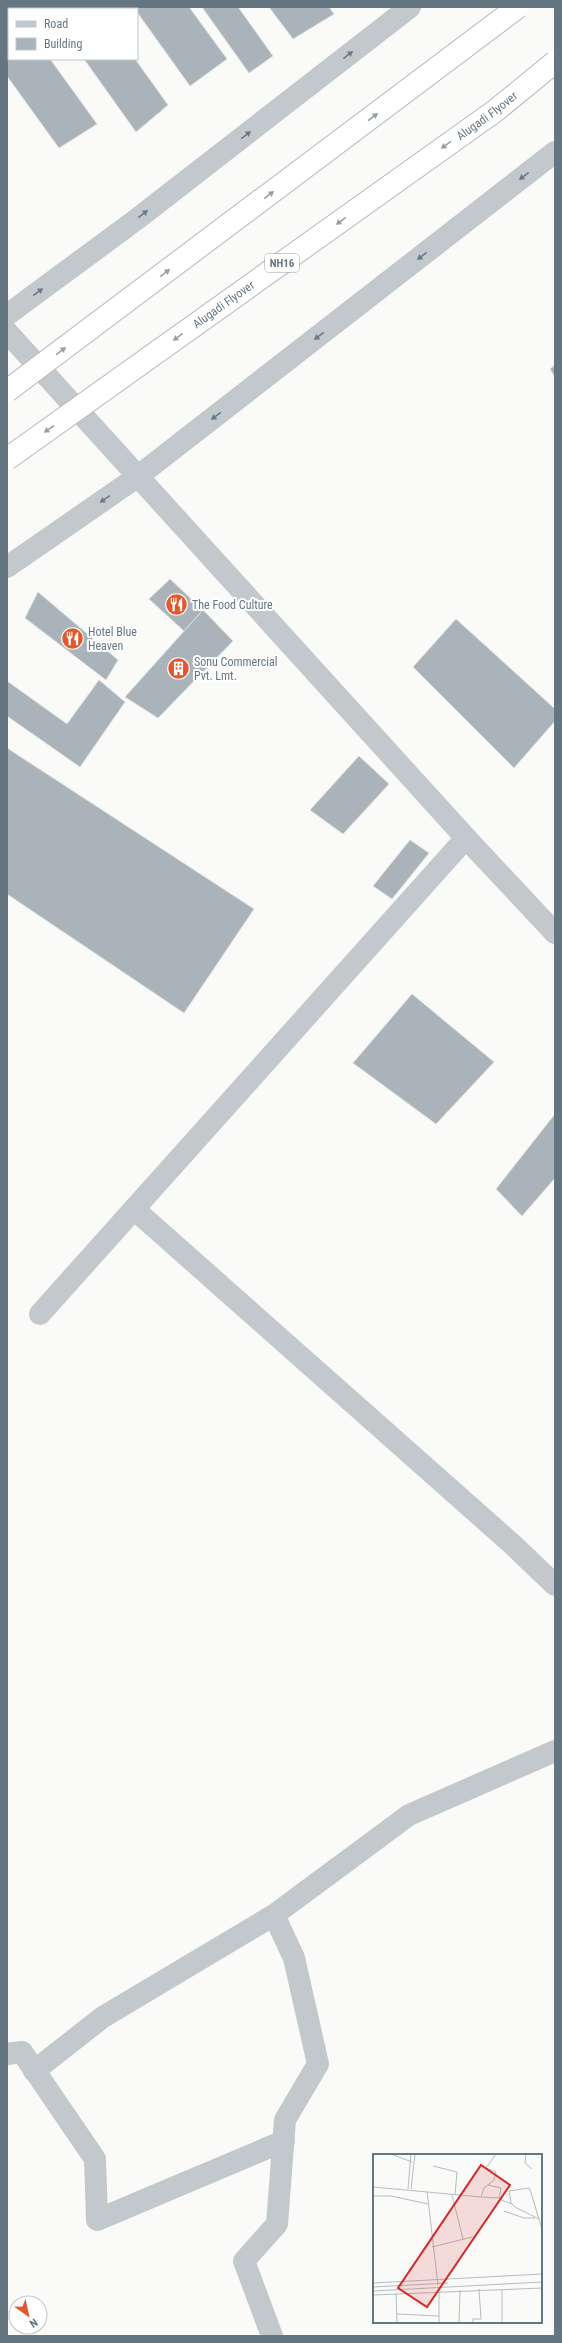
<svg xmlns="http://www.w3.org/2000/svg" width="562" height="2343" font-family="'Roboto Condensed',sans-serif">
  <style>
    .building { fill: #aab3b9; stroke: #dcdcda }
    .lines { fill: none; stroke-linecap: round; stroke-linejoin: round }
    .minor { stroke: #c3c8cc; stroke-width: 22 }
    .tertiary { stroke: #c3c8cc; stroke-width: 22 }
    .trunk-bridge-casing { stroke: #b4b9bd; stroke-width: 24; stroke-linecap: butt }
    .trunk-bridge { stroke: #fff; stroke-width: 22 }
    .oneway { fill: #6a7a87 }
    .oneway2 { fill: #939fa8 }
    .labels { text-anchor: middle; stroke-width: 4; stroke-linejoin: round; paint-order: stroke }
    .shield { fill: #fff; stroke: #939fa8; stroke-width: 1 }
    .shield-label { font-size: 11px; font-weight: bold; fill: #657683 }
    .street-label { font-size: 12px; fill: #657683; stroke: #fff }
    .poi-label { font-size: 12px; fill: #657683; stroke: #fff; text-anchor: start }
    .inset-road { fill: none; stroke: #b5bdc2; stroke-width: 1 }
    .view { fill: #d62828; fill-opacity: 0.15; stroke: #d62828; stroke-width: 2 }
    .inset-edge { fill: none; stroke: #657683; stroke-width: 2 }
  </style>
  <rect width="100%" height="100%" fill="#fafaf8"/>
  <g class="building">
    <polygon points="7,7 14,9 9,9 9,59 50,59 97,124 59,148 7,76"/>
    <polygon points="47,7 98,7 100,9 48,9"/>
    <polygon points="133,7 189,7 227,59 190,86 137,12 137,9"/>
    <polygon points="202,7 238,7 273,56 249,73"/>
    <polygon points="269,7 329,7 334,14 293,39"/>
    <polygon points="84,59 135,59 168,105 136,132"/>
    <polygon points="555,365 555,377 550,369"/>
    <polygon points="170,579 203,610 184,631 149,599"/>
    <polygon points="38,592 118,660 106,680 25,618"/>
    <polygon points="203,610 233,641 158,718 125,697"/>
    <polygon points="456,619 555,709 555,721 514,768 413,667"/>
    <polygon points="99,680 125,702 80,767 7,716 7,681 67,724"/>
    <polygon points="7,748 254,909 184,1013 7,894"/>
    <polygon points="359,756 389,784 343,834 310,810"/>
    <polygon points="410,840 429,853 392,899 373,886"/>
    <polygon points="412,994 494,1062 436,1124 353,1063"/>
    <polygon points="555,1114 555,1178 522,1216 496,1189"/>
  </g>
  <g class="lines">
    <g class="minor">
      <polyline points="7,332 466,838 555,933"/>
      <polyline points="134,1209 512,1544 555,1585"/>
      <polyline points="40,1314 466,838"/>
      <polyline points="274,1915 409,1815 555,1751"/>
      <polyline points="7,2054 22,2052 95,2159 97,2220 284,2141"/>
      <polyline points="34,2071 103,2017 274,1915 294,1958 318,2064 285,2120 277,2224 244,2261 272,2336"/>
    </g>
    <g class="tertiary">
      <polyline points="7,315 137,219 410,7"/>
      <polyline points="7,567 137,477 555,152"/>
    </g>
    <defs>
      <g id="trunk-bridge">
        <polyline points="7,391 518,7"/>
        <path id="s1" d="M7,459L495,111L555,62"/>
      </g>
    </defs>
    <use href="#trunk-bridge" class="trunk-bridge-casing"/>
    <use href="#trunk-bridge" class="trunk-bridge"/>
  </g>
  <defs><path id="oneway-solid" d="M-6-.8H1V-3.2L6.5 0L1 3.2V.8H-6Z"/></defs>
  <g class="oneway">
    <use href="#oneway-solid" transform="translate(348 55) rotate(-38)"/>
    <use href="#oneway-solid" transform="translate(246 135) rotate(-38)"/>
    <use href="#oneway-solid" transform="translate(524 176) rotate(142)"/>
    <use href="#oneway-solid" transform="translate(143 214) rotate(-38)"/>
    <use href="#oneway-solid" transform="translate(422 256) rotate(142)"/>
    <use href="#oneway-solid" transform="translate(38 292) rotate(-36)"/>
    <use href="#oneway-solid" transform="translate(319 336) rotate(142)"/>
    <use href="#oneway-solid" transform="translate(216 416) rotate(142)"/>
    <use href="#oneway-solid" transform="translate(105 499) rotate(145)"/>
  </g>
  <g class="oneway2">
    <use href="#oneway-solid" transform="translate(373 117) rotate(-37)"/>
    <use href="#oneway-solid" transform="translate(446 145) rotate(144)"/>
    <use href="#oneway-solid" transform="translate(269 195) rotate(-37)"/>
    <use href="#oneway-solid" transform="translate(341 221) rotate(144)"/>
    <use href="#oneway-solid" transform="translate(165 273) rotate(-37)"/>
    <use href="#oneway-solid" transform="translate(178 337) rotate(144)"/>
    <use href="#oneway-solid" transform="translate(61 351) rotate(-37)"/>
    <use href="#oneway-solid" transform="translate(49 429) rotate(145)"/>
  </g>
  <defs>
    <symbol id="restaurant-disc" viewBox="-11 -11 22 22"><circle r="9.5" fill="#e4572e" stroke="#fff"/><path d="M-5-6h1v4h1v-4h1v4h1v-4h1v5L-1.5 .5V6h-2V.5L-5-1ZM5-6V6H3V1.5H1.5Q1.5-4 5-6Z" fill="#fff"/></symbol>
    <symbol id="building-disc" viewBox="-11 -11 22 22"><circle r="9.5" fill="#e4572e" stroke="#fff"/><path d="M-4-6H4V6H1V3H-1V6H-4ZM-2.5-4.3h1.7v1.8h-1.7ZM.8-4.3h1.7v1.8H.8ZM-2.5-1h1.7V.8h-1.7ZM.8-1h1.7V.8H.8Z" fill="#fff"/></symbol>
  </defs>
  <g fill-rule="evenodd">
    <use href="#restaurant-disc" x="164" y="592" width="25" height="25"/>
    <use href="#restaurant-disc" x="60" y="626" width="25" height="25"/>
    <use href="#building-disc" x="166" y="656" width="25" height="25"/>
  </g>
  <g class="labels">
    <rect class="shield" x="265" y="254" width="34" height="18" rx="3"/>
    <g class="shield-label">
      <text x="282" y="267">NH16</text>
    </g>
    <g class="street-label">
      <text dy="4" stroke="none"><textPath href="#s1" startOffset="590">Alugadi Flyover</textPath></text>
      <text dy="4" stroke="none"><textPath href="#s1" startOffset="266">Alugadi Flyover</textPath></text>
    </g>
    <g class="poi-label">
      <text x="192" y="609">The Food Culture</text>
      <text x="88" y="636">Hotel Blue<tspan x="88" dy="14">Heaven</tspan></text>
      <text x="194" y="666">Sonu Commercial<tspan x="194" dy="14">Pvt. Lmt.</tspan></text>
    </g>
  </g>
  <g transform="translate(373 2154)">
    <rect width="169" height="169" fill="#fafaf8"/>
    <path class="inset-road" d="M18,0L39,8M123,0L113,14L123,18L121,26L111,34L108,43L126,44M153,0L152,9L159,15M60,12L84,18L82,41M115,31L128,34L126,45L139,50M0,33L108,43M35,35L38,0M38,35L42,0M54,37L65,131M79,41L90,85M0,42H18L55,50M131,57L151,64H162M166,65L142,53L138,49L136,37L156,34L158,39L166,65L169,75M59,93L99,83M0,129L169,120M0,133L75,129M0,137L169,128M23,139L24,169M0,141L169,134M24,160L66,162M66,169V136M86,169L87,136M100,169V165H108L106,135M129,169V135"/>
    <path class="view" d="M108,11L137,31L54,153L25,134Z"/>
    <rect width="169" height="169" class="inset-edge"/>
  </g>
  <rect width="562" height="2343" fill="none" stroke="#657683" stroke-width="16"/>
  <rect x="8" y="8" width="130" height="52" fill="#ffffff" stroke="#c1c8cd"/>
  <rect x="16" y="21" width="20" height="6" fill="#c3c8cc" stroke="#c1c8cd"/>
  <text x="44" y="28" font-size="12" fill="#657683">Road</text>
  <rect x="16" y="38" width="20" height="12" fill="#aab3b9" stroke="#c1c8cd"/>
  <text x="44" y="48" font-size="12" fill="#657683">Building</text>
  <g transform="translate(28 2315) rotate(146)"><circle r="19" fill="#ffffff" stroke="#c1c8cd"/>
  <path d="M0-3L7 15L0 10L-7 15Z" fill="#e4572e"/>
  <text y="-6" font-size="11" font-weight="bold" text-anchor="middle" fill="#657683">N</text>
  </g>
</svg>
